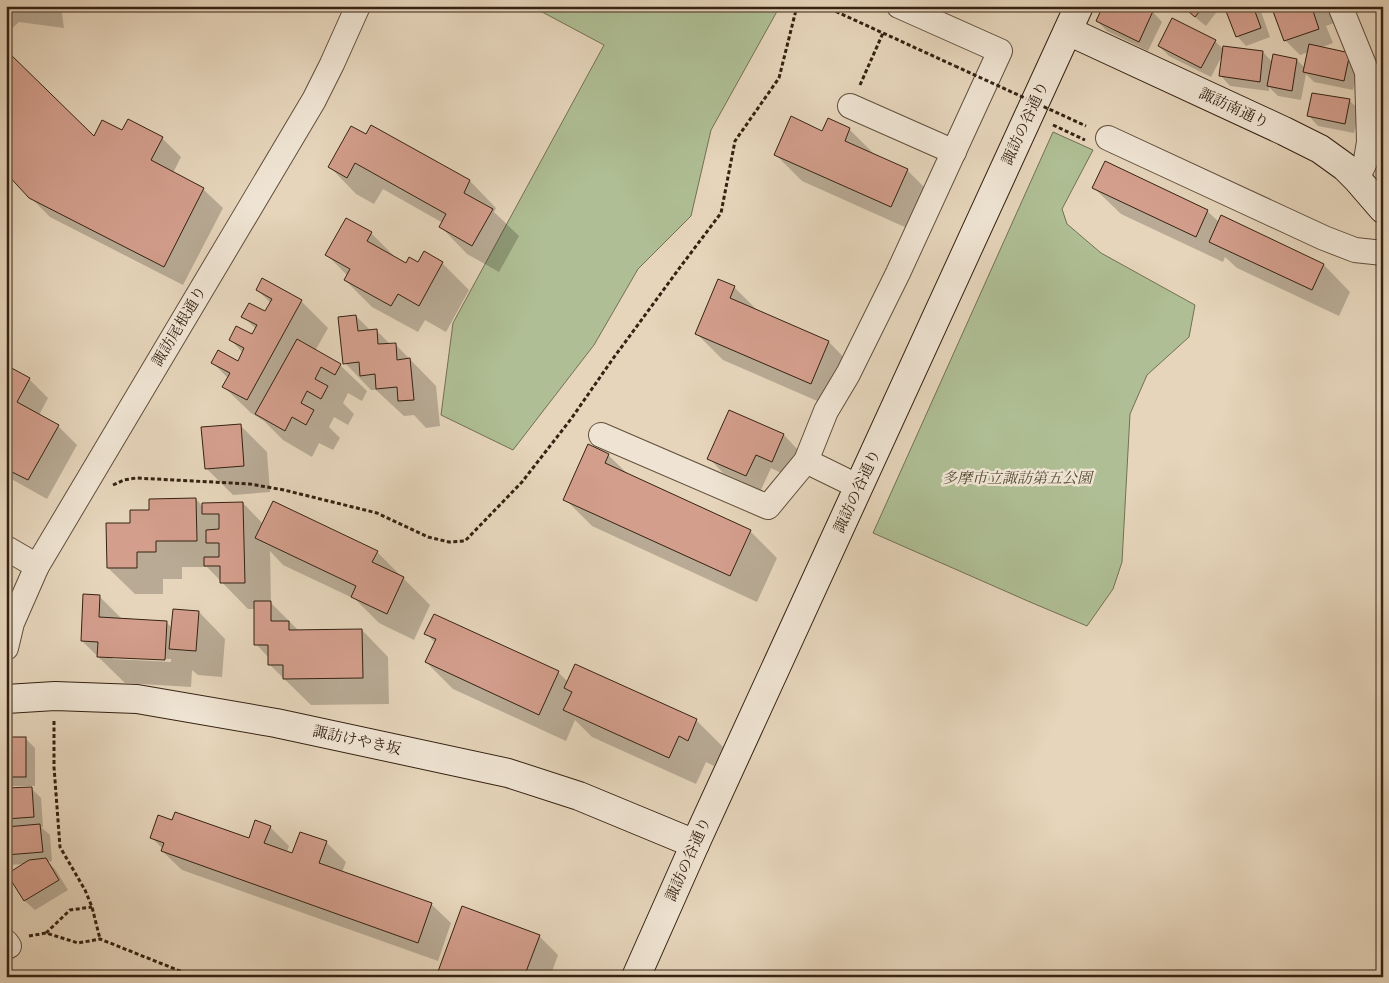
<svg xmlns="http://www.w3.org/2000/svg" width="1389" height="983" font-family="'Libre Caslon Text','Noto Serif JP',serif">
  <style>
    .green { fill: #afbe94; stroke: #727053 }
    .shadow { fill: #0003; fill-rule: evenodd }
    .building { fill: #d39e8c; stroke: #352212 }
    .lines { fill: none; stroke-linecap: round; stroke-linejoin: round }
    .street-casing { stroke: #614f3c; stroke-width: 26 }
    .secondary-casing { stroke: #352212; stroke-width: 30 }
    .path { stroke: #352212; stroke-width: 3; stroke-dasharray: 4 2.5; stroke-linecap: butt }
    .street { stroke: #efe4d3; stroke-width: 24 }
    .secondary { stroke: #efe4d3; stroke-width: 28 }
    .path-bridge { stroke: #352212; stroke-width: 3; stroke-dasharray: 4 2.5; stroke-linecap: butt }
    .labels { text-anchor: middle; stroke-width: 5; stroke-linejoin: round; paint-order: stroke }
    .street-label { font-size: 15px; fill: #352212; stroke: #efe4d3 }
    .park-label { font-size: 15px; font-style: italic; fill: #544932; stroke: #efe4d3 }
  </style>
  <rect width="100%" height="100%" fill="#e6d5bb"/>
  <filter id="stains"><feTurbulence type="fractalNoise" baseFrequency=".004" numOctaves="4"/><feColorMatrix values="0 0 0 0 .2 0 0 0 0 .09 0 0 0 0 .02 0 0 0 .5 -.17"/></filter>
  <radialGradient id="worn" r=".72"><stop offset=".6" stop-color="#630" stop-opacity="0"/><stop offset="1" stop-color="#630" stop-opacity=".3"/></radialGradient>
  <g class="green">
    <polygon points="531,6 780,6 711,130 691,216 638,269 594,345 513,450 441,415 453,323 604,45"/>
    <polygon points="1053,132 1093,150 1062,209 1067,224 1101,253 1195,305 1189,337 1147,375 1130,414 1122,562 1113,589 1087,626 1030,602 873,533"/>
  </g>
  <g class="shadow">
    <polygon points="6,6 61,6 64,28 19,22 6,34"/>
    <polygon points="1140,6 1153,12 1162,22 1148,51 1107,31 1097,21"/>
    <polygon points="1181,6 1221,6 1206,26"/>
    <polygon points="1226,6 1259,6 1270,37 1246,46 1237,36"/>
    <polygon points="1273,6 1328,6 1334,23 1326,26 1333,43 1320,48 1349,54 1359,64 1353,90 1314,82 1306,74 1301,100 1278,96 1269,87 1269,91 1230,86 1221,76 1223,54 1211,77 1169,56 1159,46 1215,41 1224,50 1224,47 1263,52 1272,62 1297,60 1305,68 1309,52 1300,55 1285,40"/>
    <polygon points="1349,100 1359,110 1354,133 1318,126 1309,116"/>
    <polygon points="372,127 470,181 496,208 494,212 519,236 499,272 467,254 441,227 443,223 383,189 374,204 356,194 330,167 366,136"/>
    <polygon points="849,129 877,157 907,170 934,197 918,233 802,181 775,154 823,132"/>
    <polygon points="122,132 162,138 181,157 173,173 203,189 223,208 183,285 50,217 30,197 94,138"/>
    <polygon points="1094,188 1207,211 1219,222 1324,265 1350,292 1339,316 1237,268 1225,257 1223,262 1121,214"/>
    <polygon points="371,233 398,260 406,264 442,263 469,290 446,332 425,320 418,332 372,307 345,280 348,276 327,255"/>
    <polygon points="734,287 758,311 829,342 855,369 838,410 723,360 696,333"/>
    <polygon points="257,290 301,301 328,328 315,351 340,365 367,391 362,401 348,393 343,403 354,414 348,425 334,417 329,427 340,438 333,450 319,443 312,457 283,440 264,421 251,413 224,387 228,378 213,363 238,362 243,353 230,339 252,336 256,329 243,316 266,313 271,303"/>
    <polygon points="356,316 371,331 376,330 390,344 395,344 436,386 440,426 426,428 414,415 404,416 376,390 371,390 345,363"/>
    <polygon points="6,367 29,379 48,398 39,415 58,426 77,445 47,499 6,476"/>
    <polygon points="730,411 784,435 798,450 787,476 771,468 761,490 723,473 709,458"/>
    <polygon points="240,425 267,452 270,492 233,495 206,468"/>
    <polygon points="608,455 629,475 750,531 777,558 757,602 592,526 565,499"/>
    <polygon points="196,499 203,507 243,503 263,524 377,552 430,605 414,640 379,623 355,599 283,565 270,551 271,603 297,629 297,631 362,630 388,657 389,704 311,705 270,665 269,658 256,644 255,609 248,609 207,567 182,567 182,579 163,579 163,594 135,594 108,568 131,524 150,511"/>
    <path d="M99,596L123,620L166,622L172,628L199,612L225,639L222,677L198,675L192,670L191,687L125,683L82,641ZM110,656L171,659V662L113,659Z"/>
    <polygon points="426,633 558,672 568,682 696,720 723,747 714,766 706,762 696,784 592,737 575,720 566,741 453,689 426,662 435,643"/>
    <polygon points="6,738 25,738 35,748 35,786 6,786"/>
    <polygon points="31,788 41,798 43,827 41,827 50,835 52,861 48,862 55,869 68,890 35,910 25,901 9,874 26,864 6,865 6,790"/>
    <polygon points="270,827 289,846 287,852 293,855 326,842 346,862 342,872 431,904 451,923 438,961 182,870 162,851 163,849 152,838 249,840"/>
    <polygon points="539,936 558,955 550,977 437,977"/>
  </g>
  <g class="building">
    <polygon points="1103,6 1143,6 1153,11 1139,42 1096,21"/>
    <polygon points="1182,6 1204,6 1195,17"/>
    <polygon points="1224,6 1253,6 1261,28 1236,37"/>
    <polygon points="1271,6 1319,6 1320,9 1313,11 1319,29 1284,41"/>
    <polygon points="1172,18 1216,40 1201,68 1158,46"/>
    <polygon points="1309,44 1350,53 1344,81 1303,72"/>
    <polygon points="1223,46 1263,51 1260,82 1219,76"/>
    <polygon points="6,50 94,136 102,120 122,130 128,119 163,137 151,160 204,188 164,267 29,198 6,173"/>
    <polygon points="1273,54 1297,59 1292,91 1267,86"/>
    <polygon points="1312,93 1350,99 1345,124 1307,116"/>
    <polygon points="791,116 822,131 828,118 850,128 845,141 908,169 891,207 774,155"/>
    <polygon points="371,125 470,180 464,193 493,209 472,246 439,227 446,214 355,163 347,178 328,167 351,126 366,134"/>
    <polygon points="1105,161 1208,210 1196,237 1092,188"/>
    <polygon points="1221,215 1324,264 1312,290 1209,242"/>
    <polygon points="346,218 372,232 367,241 406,263 409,257 418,262 424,251 443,262 419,306 398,294 391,306 344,280 350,269 325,255"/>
    <polygon points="262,278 302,300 247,400 222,387 230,373 211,363 218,350 238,361 244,348 229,340 236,326 252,334 257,325 241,317 249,303 265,311 272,299 256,290"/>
    <polygon points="718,279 735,286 730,298 829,341 811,384 695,334"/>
    <polygon points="356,315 358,331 377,329 378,344 396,343 397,360 410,358 414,400 398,401 397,387 376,389 375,374 360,376 359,362 343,364 338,317"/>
    <polygon points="297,339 341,364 335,375 321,367 315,379 328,386 321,399 307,391 301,403 314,410 306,425 292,417 285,431 255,414"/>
    <polygon points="6,365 30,378 17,402 59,425 28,480 6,469"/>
    <polygon points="729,410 784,434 772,462 756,455 746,476 707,459"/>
    <polygon points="241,424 244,466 205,469 201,427"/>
    <polygon points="588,444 609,454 605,463 751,530 730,576 563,500"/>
    <polygon points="196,498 197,541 156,541 156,552 137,552 137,568 107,568 106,523 130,523 130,510 149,510 149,499"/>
    <polygon points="273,501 378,551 372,562 404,577 387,614 351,597 356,586 255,538"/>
    <polygon points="243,502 245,583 220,583 220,566 204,566 204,557 219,557 219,543 206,543 206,530 219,529 219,514 202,514 202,503"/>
    <polygon points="83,594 100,595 99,617 167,621 165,660 97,657 98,642 81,641"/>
    <polygon points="254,601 271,601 271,621 289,621 289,630 362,629 363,678 283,679 283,665 268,665 268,645 254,645"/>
    <polygon points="173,609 199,611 196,651 169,649"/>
    <polygon points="434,614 559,671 539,715 425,662 436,639 424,634"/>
    <polygon points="575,664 697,719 688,741 679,736 669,758 563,710 572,692 564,688"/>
    <rect x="6" y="737" width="20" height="40"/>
    <polygon points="32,787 34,817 6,819 6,788"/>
    <polygon points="175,812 249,838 255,820 271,826 264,843 292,853 300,832 327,841 319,863 432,903 418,943 161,851 164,843 150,838 158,815 172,820"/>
    <polygon points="40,824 43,852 6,855 6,827"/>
    <polygon points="46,858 59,880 24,901 7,874 29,860"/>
    <polygon points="462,906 540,935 524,977 436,977"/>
  </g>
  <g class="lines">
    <defs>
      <g id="street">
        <polyline points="1340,6 1367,72 1369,142 1366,160 1357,179"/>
        <polyline points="850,106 954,152"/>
        <polyline points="1108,138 1324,238 1355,250 1383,253"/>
        <polyline points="601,435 768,507 806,461 826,411 848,374 898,273 1000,51 899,6"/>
        <polyline points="806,461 859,487"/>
        <polyline points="6,548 37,566"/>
        <polyline points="6,648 12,623 37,566 314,100 332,64 358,6"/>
        <polyline points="6,942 9,946"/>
      </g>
      <g id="secondary">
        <polyline points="1068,31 1284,131 1320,149 1345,167 1357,179 1383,209"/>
        <polyline points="6,699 55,696 137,699 276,723 508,773 579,796 695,844"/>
        <polyline points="636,977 695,844 1079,6"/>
      </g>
    </defs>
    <use href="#street" class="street-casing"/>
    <use href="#secondary" class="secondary-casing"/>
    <g class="path">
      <polyline points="824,6 955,66"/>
      <polyline points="860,85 883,33"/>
      <polyline points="1053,125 1085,140"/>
      <polyline points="113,485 124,480 136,478 250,484 284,490 377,513 428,537 449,542 465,541 522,482 571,419 612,360 681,266 721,213 735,141 779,78 797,6"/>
      <polyline points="54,721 54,767 60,847 85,890 92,907 100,939"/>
      <polyline points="46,933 70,910 92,907"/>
      <polyline points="29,936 46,933 78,943 100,939 195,977"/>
    </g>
    <use href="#street" class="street"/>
    <use href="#secondary" class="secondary"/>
    <polyline class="path-bridge" points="955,66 1086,126"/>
  </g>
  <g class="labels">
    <g class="street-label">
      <text transform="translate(1234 108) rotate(25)" y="5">諏訪南通り</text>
      <text transform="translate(1025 123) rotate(-65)" y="5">諏訪の谷通り</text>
      <text transform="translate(179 326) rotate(-59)" y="5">諏訪尾根通り</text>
      <text transform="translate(857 491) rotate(-65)" y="5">諏訪の谷通り</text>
      <text transform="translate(357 740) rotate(12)" y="5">諏訪けやき坂</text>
      <text transform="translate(688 859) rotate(-66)" y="5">諏訪の谷通り</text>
    </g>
    <g class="park-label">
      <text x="1017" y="483">多摩市立諏訪第五公園</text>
    </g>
  </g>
  <rect width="1389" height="983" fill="none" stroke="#e6d5bb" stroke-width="25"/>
  <rect x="8" y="8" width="1374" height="968" fill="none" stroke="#352212" stroke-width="2.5"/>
  <rect x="12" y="12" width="1364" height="958" fill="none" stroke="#352212"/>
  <rect width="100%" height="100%" filter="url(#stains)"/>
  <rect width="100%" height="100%" fill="url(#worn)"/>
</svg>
